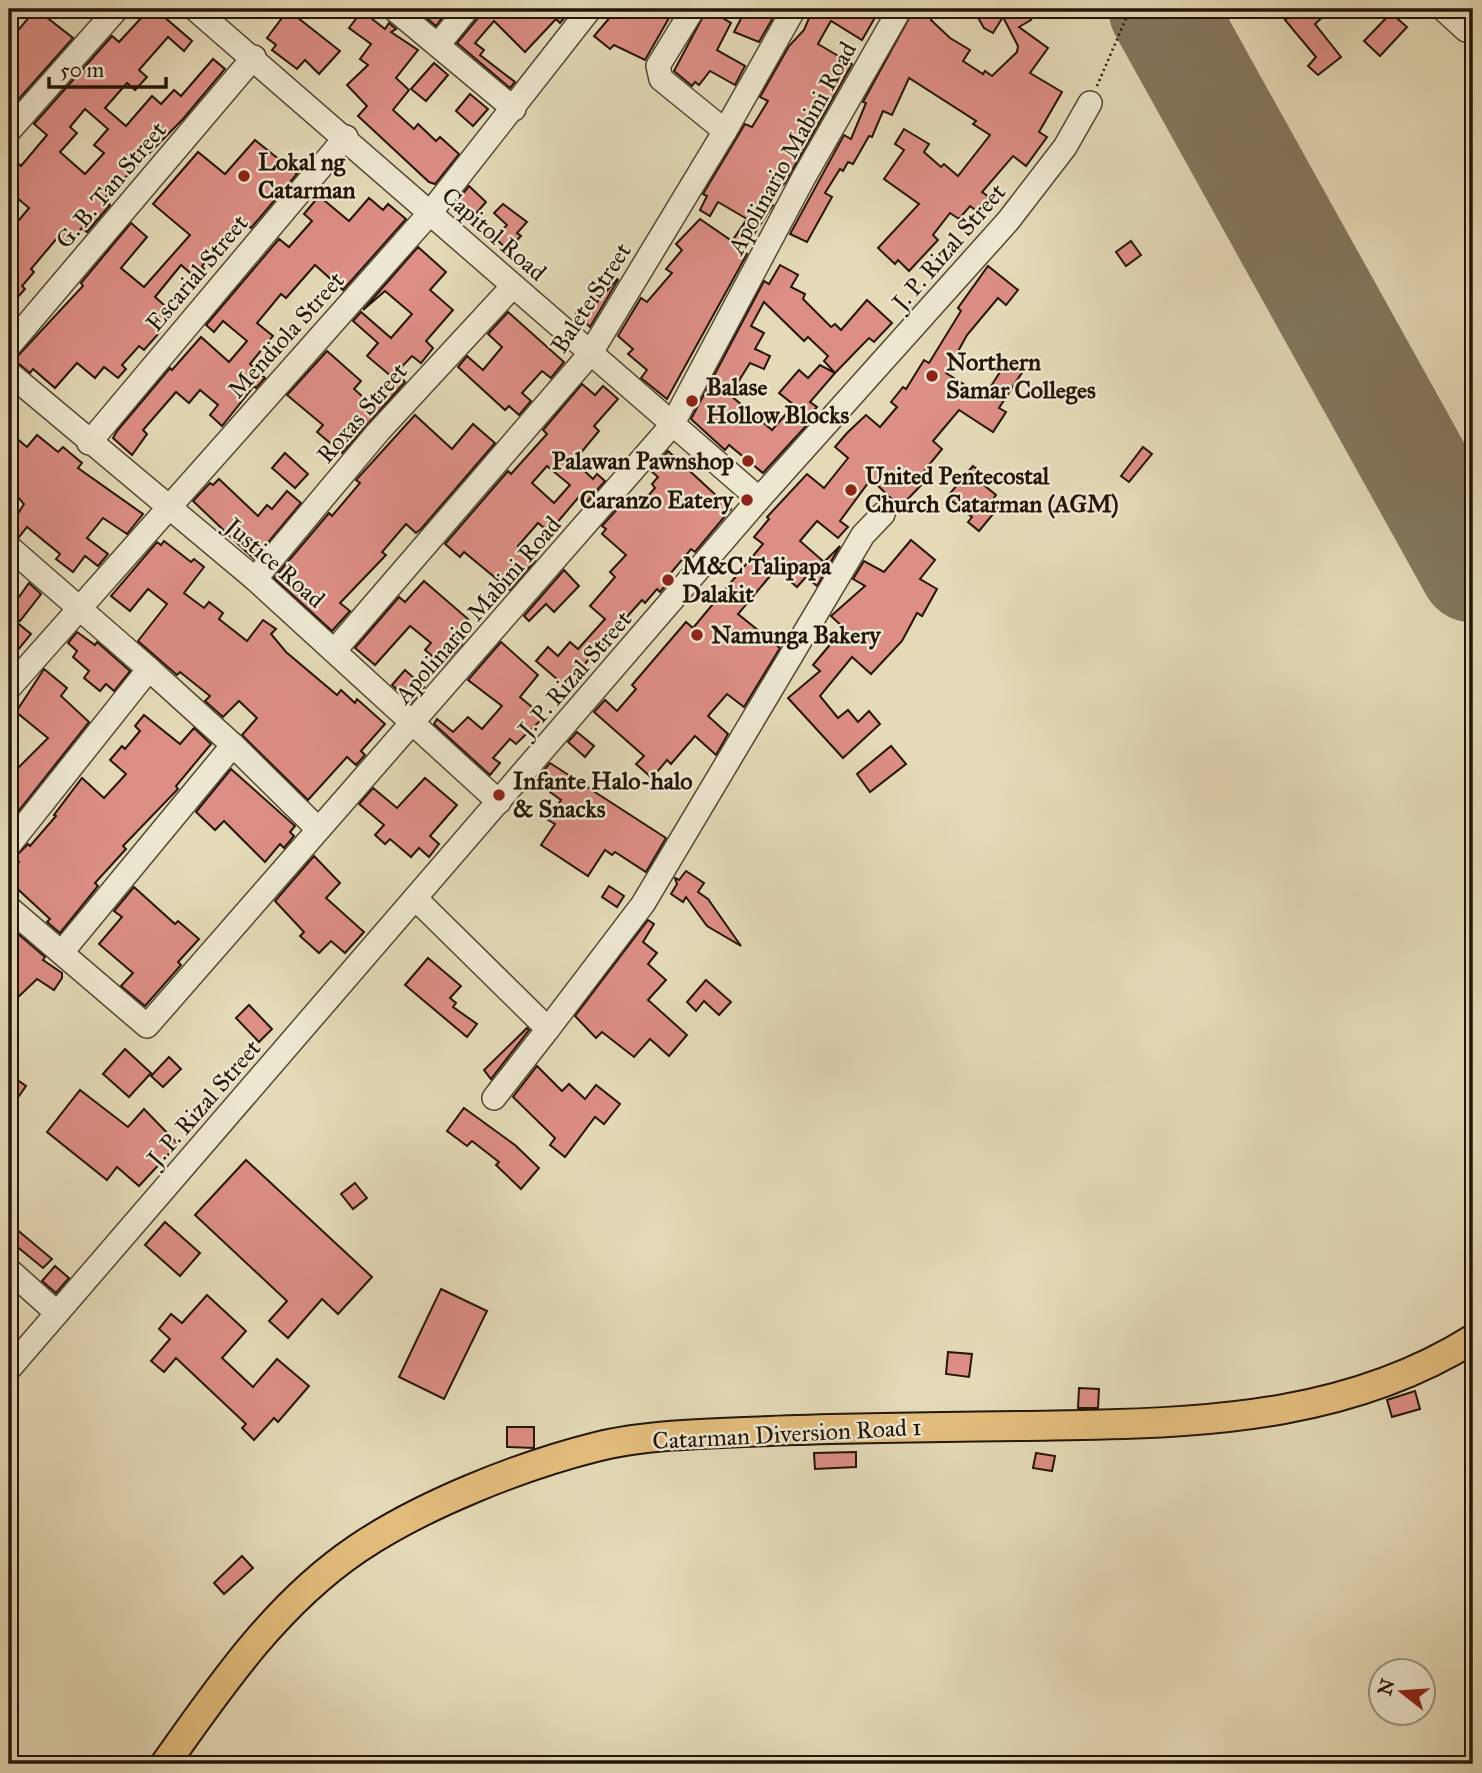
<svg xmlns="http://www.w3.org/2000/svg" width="1482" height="1773" font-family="'IM FELL Great Primer',serif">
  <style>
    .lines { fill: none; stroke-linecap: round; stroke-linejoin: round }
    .runway { stroke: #847860; stroke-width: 107 }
    .building { fill: #dd8e85; stroke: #231508; stroke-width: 2; fill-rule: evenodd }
    .minor-casing { stroke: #534634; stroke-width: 26 }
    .major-casing { stroke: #231508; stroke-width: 32 }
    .path { stroke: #231508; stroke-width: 2.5; stroke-dasharray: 2 3.5; stroke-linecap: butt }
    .minor { stroke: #ede7d0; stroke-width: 23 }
    .major { stroke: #e2bd7c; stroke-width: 28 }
    .poi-dot { fill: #8f2418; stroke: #ede7d0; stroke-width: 2.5 }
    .labels { text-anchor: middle; stroke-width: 5; stroke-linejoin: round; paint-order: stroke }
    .street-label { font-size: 24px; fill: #231508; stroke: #ede7d0 }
    .poi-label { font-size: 24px; font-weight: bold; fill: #231508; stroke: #ede7d0; text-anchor: start }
  </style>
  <rect width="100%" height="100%" fill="#e4dab7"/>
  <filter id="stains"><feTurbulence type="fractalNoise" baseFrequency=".00286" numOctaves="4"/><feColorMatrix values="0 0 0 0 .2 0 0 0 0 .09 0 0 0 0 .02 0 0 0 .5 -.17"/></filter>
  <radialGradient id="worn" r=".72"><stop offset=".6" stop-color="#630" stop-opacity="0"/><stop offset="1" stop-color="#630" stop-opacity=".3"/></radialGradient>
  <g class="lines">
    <polyline class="runway" points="1162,9 1473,569"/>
  </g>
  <g class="building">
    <polygon points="36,9 73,38 9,110 9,41"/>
    <path d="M135,9H155L192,41L184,51L168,37L139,70L147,77L135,90L127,83L105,108L126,126L152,96L161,104L174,90L181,96L213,59L225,69L183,119L104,199L110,205L87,232L82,228L71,241L68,238L64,242L58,237L31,269L34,272L22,286L25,289L17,298L14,295L9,301V232L29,208L9,191V155L21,166L47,135L34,124L112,36L119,42L143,16ZM85,109L108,129L94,145L104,153L85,174L60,152L77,133L70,127Z"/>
    <polygon points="416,9 449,9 436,26"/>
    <polygon points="481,9 572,9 560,23 556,19 525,52 494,21 475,43 484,50 480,55 515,82 510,88 457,43 478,18"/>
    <polygon points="617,9 656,9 669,18 645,60 614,45 610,49 594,36"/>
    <polygon points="707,9 731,23 717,50 745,66 735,85 710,71 699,85 695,82 692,86 674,71"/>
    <polygon points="746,9 778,9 759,42 734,32"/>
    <polygon points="813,9 839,9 845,14 847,9 866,9 877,14 862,40 831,21 824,33 818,44 852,64 785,183 768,202 773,205 743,251 747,254 667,399 641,378 647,370 628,354 633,349 618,336 641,298 647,302 672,273 666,269 682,250 676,244 700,219 732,241 747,219 718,202 710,216 700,210 707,196 703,194 745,124 752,127 768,101 760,97 789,46 804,30"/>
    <polygon points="914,9 937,9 931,20 950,38 970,50 963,61 983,74 985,71 992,76 1017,52 1018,46 1003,17 993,33 984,28 973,9 1024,9 1031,20 1019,27 1048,48 1030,73 1062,92 1039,132 1047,137 1026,166 1013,156 982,192 992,199 981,214 970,206 959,219 950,213 933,235 938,240 909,271 898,260 895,264 878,248 919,204 884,179 904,150 895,144 904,129 929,144 924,152 941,167 944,164 958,176 990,135 973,124 976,121 909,78 892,115 883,111 872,137 869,136 853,164 848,162 843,171 840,169 825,193 832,197 807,242 790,234 844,135 851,139 866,103 863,102"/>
    <polygon points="1299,9 1331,9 1315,24 1341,57 1318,75 1308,66 1316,57 1285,20"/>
    <polygon points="288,10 340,51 319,74 305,60 297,69 272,50 276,45 267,38"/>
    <polygon points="362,11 385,29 389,23 396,29 391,32 418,50 396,78 409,90 393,110 414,129 418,124 436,141 440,137 459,154 435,184 429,182 358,116 367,106 347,85 368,65 360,59 371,44 349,28"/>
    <polygon points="1391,13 1407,27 1380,56 1364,41"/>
    <polygon points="434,63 448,75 426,101 411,89"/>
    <polygon points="470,94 488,109 473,126 456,111"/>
    <polygon points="255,140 297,174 251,228 247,225 230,245 224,240 202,266 204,269 196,278 181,265 155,297 171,311 156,329 160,332 144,350 139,346 122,365 126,369 118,378 104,367 95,378 77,363 55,388 33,369 30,373 14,360 83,286 81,283 131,223 147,237 121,268 144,287 190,235 153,204 198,152 225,174"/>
    <polygon points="469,186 486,202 473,217 456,202"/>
    <polygon points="319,196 349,221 369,198 383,210 388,204 406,219 343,290 315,265 286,298 281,294 257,323 273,336 250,364 265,378 256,388 254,386 222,426 210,415 218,405 200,390 189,403 176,392 143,430 147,434 132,455 113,438 117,431 170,368 172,370 201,337 229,362 247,341 223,321 214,332 206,325 279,239 289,247 312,221 304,214"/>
    <polygon points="503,204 527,222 517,233 521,236 508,250 495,238 507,225 494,213"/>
    <polygon points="1131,241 1141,255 1126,266 1116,252"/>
    <polygon points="418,247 446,272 430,290 453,310 426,341 433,348 421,363 412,356 392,377 367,356 378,343 353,321 361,312 391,338 412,314 385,291 363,310"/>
    <polygon points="780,265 798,275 791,287 805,294 803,299 831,327 835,324 841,330 867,300 892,323 874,342 869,338 835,373 824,361 828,356 808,337 804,341 764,302 751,326 764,333 755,349 770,356 764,369 750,363 730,395 772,430 794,405 779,393 799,370 808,378 820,365 835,373 810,402 817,407 803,423 806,426 763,473 729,445 725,450 691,419 764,281 769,284"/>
    <polygon points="988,266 1018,290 1006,305 998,298 967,335 946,373 984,397 1007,361 1023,371 999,408 1006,412 993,432 959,410 933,441 942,449 924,471 930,476 900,507 871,479 840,521 848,527 838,538 817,521 800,541 824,562 840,546 817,586 806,577 797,587 776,569 738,614 780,648 744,707 727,694 708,716 728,734 716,755 695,736 671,764 667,760 652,778 636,764 644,756 594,712 605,700 617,711 636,689 632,685 686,622 693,628 763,544 754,537 769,519 767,517 807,474 824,488 848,458 835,447 847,433 866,415 880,427 897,407 891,402 903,387 906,389 924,360 929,363 961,311 958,308"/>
    <polygon points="617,279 618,280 590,327 576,314 591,297 597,302"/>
    <polygon points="508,312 564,362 551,378 542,371 522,393 531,401 519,415 509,406 505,410 458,367 467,356 483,370 502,347 488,334"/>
    <polygon points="327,351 361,381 354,389 372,405 398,375 405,382 342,453 317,432 323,425 287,395"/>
    <path d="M582,384L595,395L603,386L618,399L594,426L599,431L574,461L593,479L597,474L605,481L585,504L578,498L549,532L538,523L518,546L535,561L510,590L464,552L460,557L445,544L508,471L511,474L547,434L543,430ZM547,466L570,485L554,503L532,483Z"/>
    <polygon points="415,415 452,449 473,424 495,443 421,529 416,533 406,524 382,552 386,555 340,603 350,611 332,631 274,578 329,513 332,516 360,483 356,480"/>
    <polygon points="9,432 27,447 37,435 58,452 63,447 82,463 78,468 143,514 127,534 103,518 87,538 108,554 98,566 85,556 73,572 56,559 60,554 27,527 19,537 9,528 24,504 9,487"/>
    <polygon points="1143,447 1152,454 1129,482 1121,476"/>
    <polygon points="668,451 731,509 695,552 691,549 670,574 673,577 660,592 657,589 645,603 642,600 565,686 536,661 548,647 558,656 570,642 578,649 605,619 590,606 615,577 610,572 626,555 602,534 606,529 602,526 629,496 640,505 655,488 652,484 658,477 651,471"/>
    <polygon points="285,453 308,474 295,488 272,468"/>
    <polygon points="973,466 991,480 985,486 996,495 991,502 998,508 979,531 968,522 972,517 947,497"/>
    <polygon points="219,479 258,516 267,505 272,509 287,491 301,503 254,559 193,501 210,483 213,485"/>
    <polygon points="911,540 935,560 920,579 937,589 922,616 917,613 902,641 871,674 852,657 820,696 838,718 848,710 858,722 869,711 880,724 843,758 788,698 820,671 813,665 844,628 831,616 865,586 853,579 864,561 884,572"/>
    <polygon points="164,541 191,562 194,559 204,567 184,593 204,608 209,602 223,613 219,619 247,641 263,620 276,629 271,634 286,652 337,695 341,690 355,703 357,699 385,724 361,751 365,755 356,765 347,757 308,800 242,735 257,718 239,701 223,717 205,701 210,696 180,672 177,675 138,641 167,604 148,589 130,611 111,596 157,542 161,545"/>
    <polygon points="564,570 579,586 554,612 546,604 529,621 524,616"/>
    <polygon points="424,581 468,619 454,636 462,644 443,665 425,650 431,643 410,626 375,665 355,648 399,597 405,602"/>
    <polygon points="29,583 41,594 20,621 9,612 9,595 16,601"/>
    <polygon points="9,616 31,634 9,661"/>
    <polygon points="77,632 95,645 97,642 130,671 114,691 106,684 100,691 84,678 89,671 73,657 77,651 68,643"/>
    <polygon points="501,642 538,675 520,697 544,717 516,744 510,739 493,758 500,763 490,775 434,724 437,719 453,732 468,717 482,729 502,706 468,680"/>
    <polygon points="44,669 67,688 61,696 89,722 9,823 9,777 48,738 16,712"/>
    <polygon points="405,670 424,687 411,703 392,685"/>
    <polygon points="144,715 180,744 194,728 211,744 176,786 178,789 123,846 126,849 95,883 98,886 60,933 47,922 50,919 9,881 9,875 19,862 14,858 28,844 30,846 56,816 54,815 82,778 104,798 126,774 110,760 122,746 125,749 140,731 135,726"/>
    <polygon points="577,732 594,746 585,757 568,742"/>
    <polygon points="891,746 906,764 870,792 857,774"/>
    <polygon points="550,763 666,838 646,872 615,852 612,855 605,850 588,876 541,845 555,824 548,820 561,800 550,792 552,789 538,777"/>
    <polygon points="231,769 295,826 290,832 294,836 284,848 280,844 265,862 224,821 215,830 196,812"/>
    <polygon points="425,778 457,805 430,836 439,844 429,857 419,848 411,857 390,839 385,844 375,835 384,825 359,804 373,788 397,808"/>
    <polygon points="314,856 340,883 326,898 364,932 345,953 331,941 319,953 300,936 304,932 275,901"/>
    <polygon points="686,871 704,883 698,892 708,899 741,946 707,926 686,897 683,902 671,894 677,884 675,878 679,880"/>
    <polygon points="609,886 624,896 617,907 602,897"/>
    <polygon points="134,887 175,924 178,921 199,939 178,962 181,965 145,1006 121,986 133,973 99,944 122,917 114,911"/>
    <polygon points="648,920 654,924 643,942 657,953 648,964 666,980 648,1000 687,1035 669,1056 650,1039 634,1057 602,1032 596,1038 575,1016"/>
    <polygon points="17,933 45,957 43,960 62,973 62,978 54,990 37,979 9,1006 9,942"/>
    <polygon points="428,958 461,986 450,998 456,1003 453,1007 477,1024 467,1037 405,985"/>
    <polygon points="706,980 731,1002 719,1015 704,1001 696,1011 687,1002"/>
    <polygon points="249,1005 272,1029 259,1042 236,1018"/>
    <polygon points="527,1028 529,1030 491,1079 484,1070"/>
    <polygon points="125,1049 151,1073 129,1097 103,1074"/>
    <polygon points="169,1057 181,1069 163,1087 151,1076"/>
    <polygon points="537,1066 562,1091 569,1084 585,1099 596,1085 620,1104 604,1124 595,1117 565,1157 550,1145 555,1138 513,1097"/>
    <polygon points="9,1074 26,1086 9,1110"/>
    <polygon points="80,1090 128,1127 144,1109 178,1144 139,1186 117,1167 107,1180 47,1132"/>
    <polygon points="464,1108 515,1145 539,1168 521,1189 496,1165 499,1162 472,1141 467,1146 447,1131"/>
    <polygon points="246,1160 372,1277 338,1314 322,1299 288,1338 269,1321 287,1301 195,1215"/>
    <polygon points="355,1183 367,1198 353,1209 341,1194"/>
    <polygon points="165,1222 200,1253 180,1276 145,1245"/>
    <polygon points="9,1223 52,1259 43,1268 9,1240"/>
    <polygon points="55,1266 69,1278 56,1293 42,1281"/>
    <polygon points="441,1289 487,1311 444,1399 399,1377"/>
    <polygon points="207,1295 246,1331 222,1358 253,1387 277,1359 309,1386 278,1422 274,1418 254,1440 242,1428 246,1424 176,1358 164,1372 151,1361 170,1339 159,1329 171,1314 182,1323"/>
    <polygon points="948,1352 972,1354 969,1377 946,1374"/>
    <polygon points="1079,1388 1099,1389 1098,1408 1078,1408"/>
    <polygon points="1415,1391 1420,1409 1392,1417 1387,1400"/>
    <polygon points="507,1427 534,1427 534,1448 507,1447"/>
    <polygon points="856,1452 856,1467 815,1469 814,1453"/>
    <polygon points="1036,1453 1055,1456 1052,1471 1033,1468"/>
    <polygon points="242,1556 253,1568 224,1594 214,1583"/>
  </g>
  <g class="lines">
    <defs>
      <g id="minor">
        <polyline points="195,9 759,499"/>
        <polyline points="394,9 514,109"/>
        <polyline points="693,9 658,66 661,79 725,131"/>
        <polyline points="1443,9 1466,30"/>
        <polyline points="438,45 467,9"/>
        <polyline points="9,131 117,9"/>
        <polyline points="9,346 254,57"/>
        <polyline points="9,373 255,579 499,802"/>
        <polyline points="89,443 346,137"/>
        <polyline points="9,547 149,669 9,845"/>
        <polyline points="255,579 378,432 513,286"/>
        <polyline points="335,650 590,354 725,131 794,9"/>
        <polyline points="149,669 233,745 317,828"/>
        <polyline points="9,688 430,213 590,9"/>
        <polyline points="416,899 548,1029 494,1098"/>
        <polyline points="9,908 147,1026 672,425 804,177 900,9"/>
        <polyline points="62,952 233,745"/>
        <polyline points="548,1029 643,904 863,535 883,514"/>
        <polyline points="9,1270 57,1313"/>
        <polyline points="9,1369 759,499 1008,221 1065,147 1090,103"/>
      </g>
      <path id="major" d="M165,1764C220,1686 276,1604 357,1549C422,1505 520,1466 596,1447C647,1434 718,1433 770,1431C874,1427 978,1427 1082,1425C1217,1423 1355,1413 1473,1339"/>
    </defs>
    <use href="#minor" class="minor-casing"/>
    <use href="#major" class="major-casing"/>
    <polyline class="path" points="1097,86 1130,9"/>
    <use href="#minor" class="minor"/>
    <use href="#major" class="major"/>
  </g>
  <g class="poi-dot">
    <circle cx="244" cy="176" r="7"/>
    <circle cx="932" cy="376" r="7"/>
    <circle cx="692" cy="401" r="7"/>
    <circle cx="748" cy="461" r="7"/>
    <circle cx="851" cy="490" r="7"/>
    <circle cx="747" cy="500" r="7"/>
    <circle cx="668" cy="580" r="7"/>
    <circle cx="697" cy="635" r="7"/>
    <circle cx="499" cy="795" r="7"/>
  </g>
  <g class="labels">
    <g class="street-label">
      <text transform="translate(792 148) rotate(-61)" y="8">Apolinario Mabini Road</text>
      <text transform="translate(111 185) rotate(-50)" y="8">G. B. Tan Street</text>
      <text transform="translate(494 234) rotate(41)" y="8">Capitol Road</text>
      <text transform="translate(949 247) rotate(-49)" y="8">J. P. Rizal Street</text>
      <text transform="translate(197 273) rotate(-50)" y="8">Escarial Street</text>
      <text transform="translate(591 298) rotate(-57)" y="8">Balete Street</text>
      <text transform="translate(286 335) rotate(-48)" y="8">Mendiola Street</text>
      <text transform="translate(362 413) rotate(-49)" y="8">Roxas Street</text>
      <text transform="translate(275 563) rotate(41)" y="8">Justice Road</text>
      <text transform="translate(478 610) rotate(-49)" y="8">Apolinario Mabini Road</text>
      <text transform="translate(575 674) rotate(-49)" y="8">J. P. Rizal Street</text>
      <text transform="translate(204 1103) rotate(-49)" y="8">J. P. Rizal Street</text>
      <text transform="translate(787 1434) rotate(-3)" y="8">Catarman Diversion Road 1</text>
    </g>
    <g class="poi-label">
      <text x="258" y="170">Lokal ng<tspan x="258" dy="28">Catarman</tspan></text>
      <text x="946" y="370">Northern<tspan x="946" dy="28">Samar Colleges</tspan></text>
      <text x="706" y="395">Balase<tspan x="706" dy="28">Hollow Blocks</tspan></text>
      <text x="734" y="469" text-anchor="end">Palawan Pawnshop</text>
      <text x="865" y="484">United Pentecostal<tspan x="865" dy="28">Church Catarman (AGM)</tspan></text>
      <text x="733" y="508" text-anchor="end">Caranzo Eatery</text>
      <text x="682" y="574">M&amp;C Talipapa<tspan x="682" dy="28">Dalakit</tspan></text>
      <text x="711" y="643">Namunga Bakery</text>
      <text x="513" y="789">Infante Halo-halo<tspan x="513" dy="28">&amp; Snacks</tspan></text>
    </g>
  </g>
  <rect width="1482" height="1773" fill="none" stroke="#e4dab7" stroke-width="35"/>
  <rect x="10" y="10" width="1461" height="1752" fill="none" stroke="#231508" stroke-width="3.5"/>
  <rect x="18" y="18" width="1447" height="1738" fill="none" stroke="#231508" stroke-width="2"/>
  <g transform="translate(1402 1692) rotate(287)"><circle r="33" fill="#ede7d0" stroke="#9c9380" stroke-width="2"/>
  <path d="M0-5L12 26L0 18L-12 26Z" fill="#8f2418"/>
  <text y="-10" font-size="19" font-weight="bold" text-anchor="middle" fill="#231508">N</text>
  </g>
  <path d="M49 77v10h117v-10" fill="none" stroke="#231508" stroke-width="3.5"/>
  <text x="60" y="77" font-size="21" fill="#231508" stroke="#ede7d0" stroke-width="5" paint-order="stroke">50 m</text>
  <rect width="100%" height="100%" filter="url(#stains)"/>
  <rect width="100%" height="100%" fill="url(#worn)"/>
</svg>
